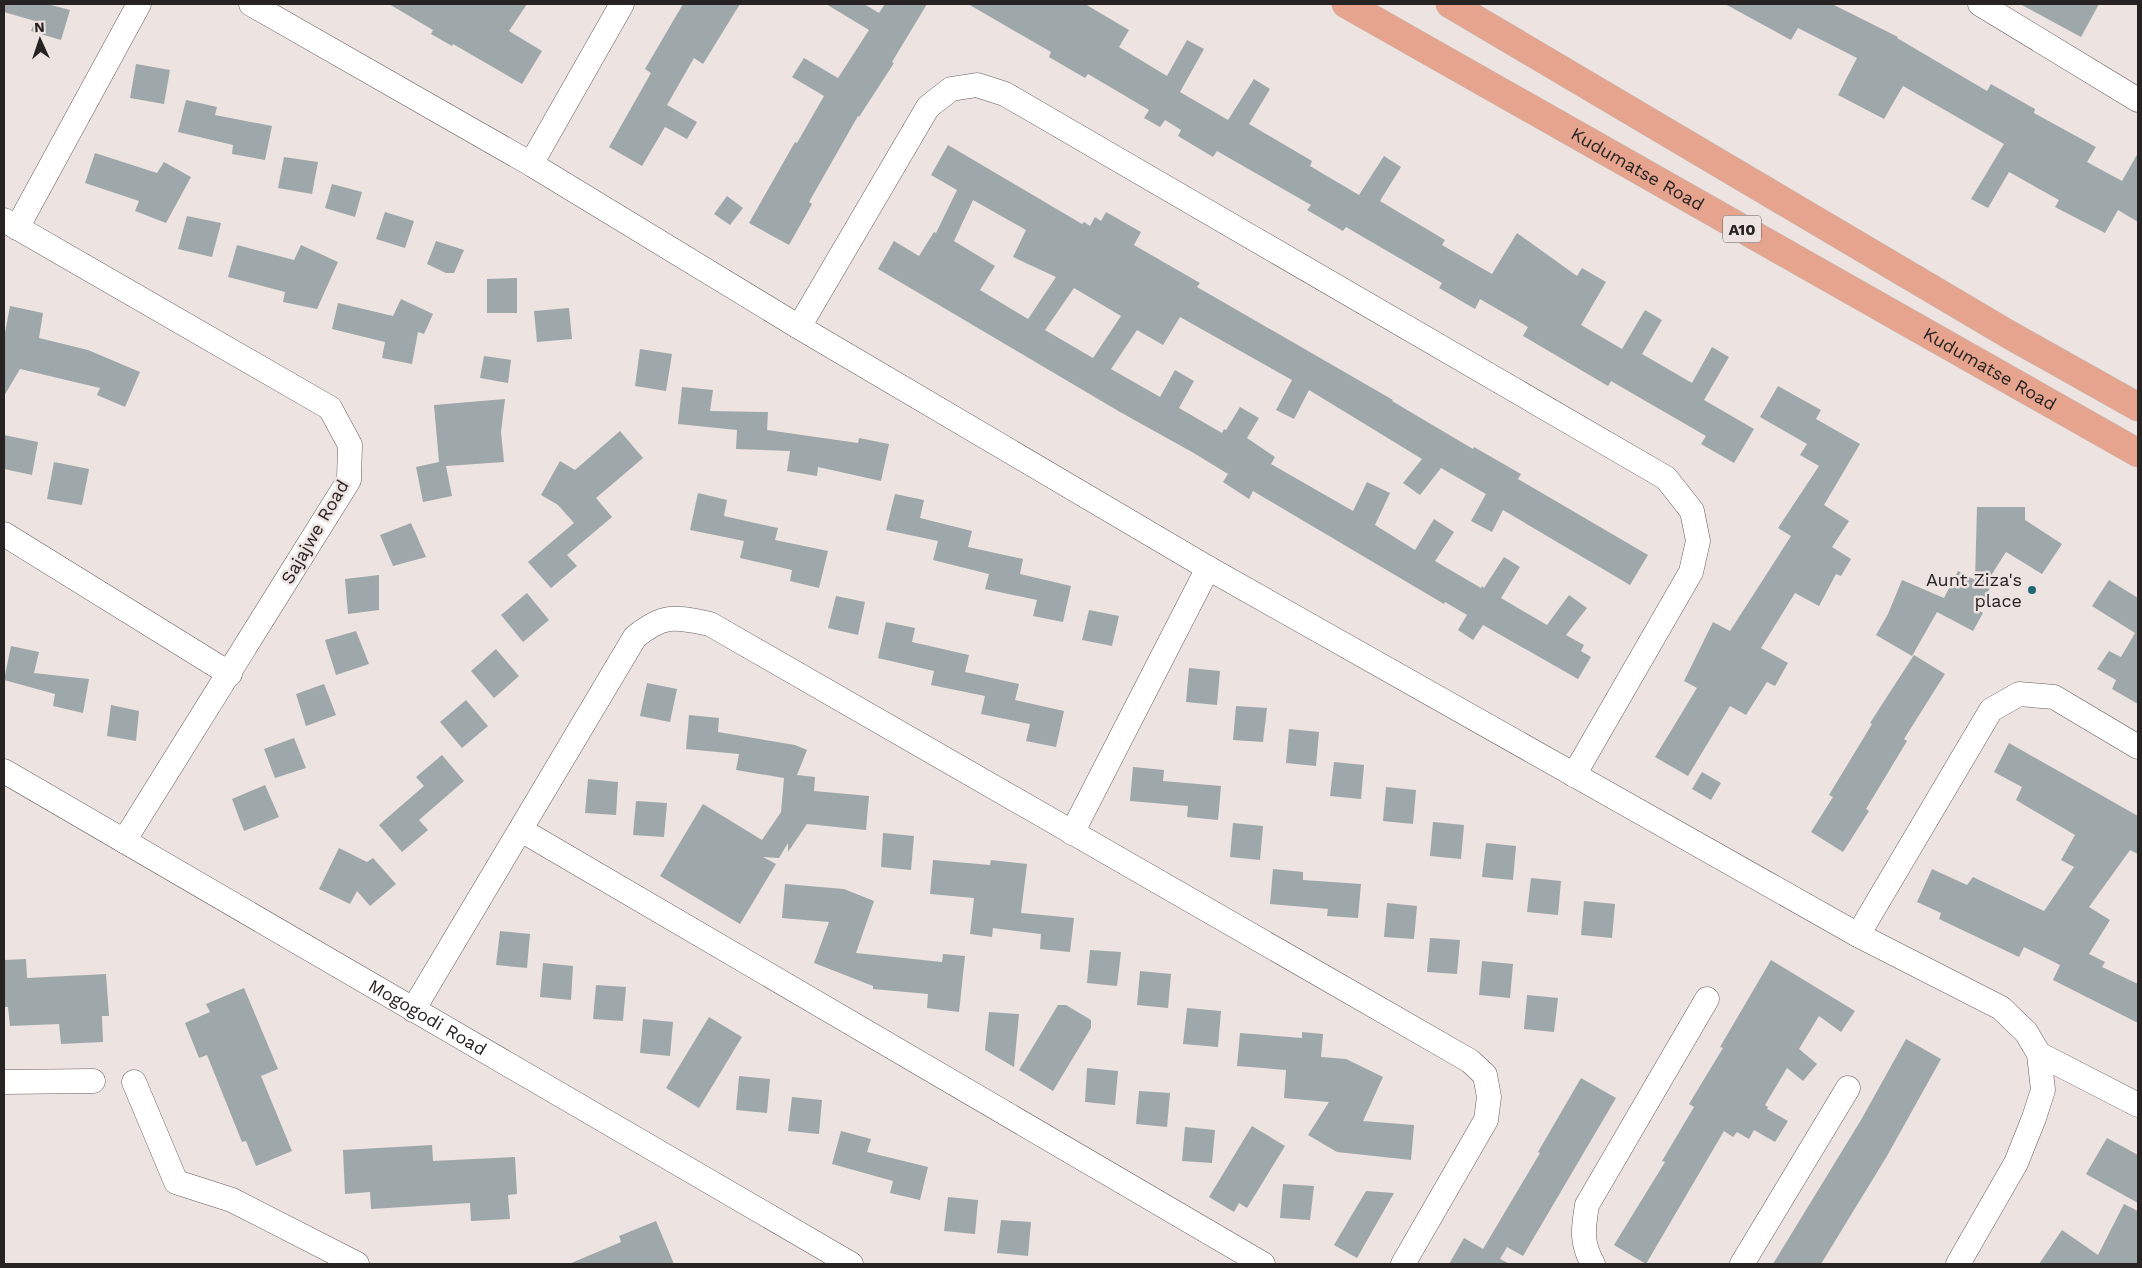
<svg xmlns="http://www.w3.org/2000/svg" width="2142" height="1268" font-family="'Work Sans',sans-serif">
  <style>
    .building { fill: #9ea8aa; fill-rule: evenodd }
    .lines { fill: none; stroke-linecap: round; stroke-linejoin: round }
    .minor-casing { stroke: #675f5c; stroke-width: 25 }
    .primary-casing { stroke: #c3c1c1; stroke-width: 29 }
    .minor { stroke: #fff; stroke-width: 24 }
    .primary { stroke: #e6a48e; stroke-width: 28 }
    .poi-dot { fill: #1e6773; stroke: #ede3e0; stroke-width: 2 }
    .labels { text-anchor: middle; stroke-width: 5; stroke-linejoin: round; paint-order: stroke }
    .shield { fill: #ede3e0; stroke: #625d5b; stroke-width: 1 }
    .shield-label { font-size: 16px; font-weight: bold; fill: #272322 }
    .street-label { font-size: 18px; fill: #272322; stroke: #ede3e0 }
    .poi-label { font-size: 18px; fill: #272322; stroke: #ede3e0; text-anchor: end }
  </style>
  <rect width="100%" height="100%" fill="#ede3e0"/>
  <g class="building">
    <polygon points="4,4 47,4 70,10 61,40 31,31 35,21 4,12"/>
    <polygon points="389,4 527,4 509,31 542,51 522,84 453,44 452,46 431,34 433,30"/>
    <polygon points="683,4 740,4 703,64 694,58 667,105 697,122 687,139 665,127 642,166 609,147 651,73 645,69"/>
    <polygon points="826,4 864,4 879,13 885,4 927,4 892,62 894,63 859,117 858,116 809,202 812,204 789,245 749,223 795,142 797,143 824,96 792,77 804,58 838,78 869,30"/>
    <polygon points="968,4 1085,4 1129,30 1119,47 1167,76 1187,40 1204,49 1180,92 1228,120 1254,79 1270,89 1249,124 1312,161 1310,166 1359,195 1384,156 1401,167 1380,201 1445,240 1442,245 1492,274 1517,233 1577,276 1582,268 1606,282 1581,325 1622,349 1645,310 1662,320 1642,354 1692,383 1712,347 1729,357 1704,400 1754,429 1734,463 1701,444 1706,436 1611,381 1608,386 1523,336 1528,327 1480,299 1475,309 1439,288 1442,283 1346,227 1343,231 1307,210 1311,205 1217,151 1213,157 1178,136 1181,130 1165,120 1160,127 1144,118 1149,110 1088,74 1085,78 1049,57 1051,52"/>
    <polygon points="1725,4 1832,4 1898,37 1897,38 1987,91 1991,84 2035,109 2034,113 2096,147 2087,162 2122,181 2138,153 2138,222 2118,210 2105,233 2055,207 2059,200 2009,172 1988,208 1971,199 2004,144 1903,86 1884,119 1838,95 1857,58 1798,28 1791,40"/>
    <polygon points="2020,4 2099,4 2081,37"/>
    <polygon points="136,64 170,70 164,104 130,98"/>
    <polygon points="186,100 217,107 215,115 272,126 265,160 232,154 233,145 178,132"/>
    <path d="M948,145L1082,224L1084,222L1090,226L1095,217L1101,221L1106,212L1141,232L1134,245L1200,283L1197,287L1393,400L1392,401L1473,449L1474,447L1521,474L1518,479L1648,555L1630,585L1503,510L1492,532L1471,521L1486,494L1441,468L1420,495L1403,483L1422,459L1309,390L1294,419L1276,410L1292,380L1180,317L1163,345L1137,330L1111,369L1160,397L1175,370L1194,381L1179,408L1222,433L1224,429L1226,430L1240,407L1259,418L1247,438L1275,457L1271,464L1353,511L1367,482L1390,493L1375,525L1415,550L1434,519L1454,532L1435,561L1481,588L1482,586L1484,588L1504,557L1520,567L1501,598L1547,625L1569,595L1587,608L1566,635L1584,645L1581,651L1591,657L1578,679L1483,625L1473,640L1458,630L1467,615L1445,602L1444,604L1253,491L1249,499L1223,482L1228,474L1192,452L1120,412L878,269L894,241L919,256L934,232L936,233L957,190L931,175ZM973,200L1026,230L1013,257L1056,277L1028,319L980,290L995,266L954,241ZM1074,288L1121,316L1093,358L1045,330Z"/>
    <polygon points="95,153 157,173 164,162 191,177 166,223 135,211 139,201 85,183"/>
    <polygon points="284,157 318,162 312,194 278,188"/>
    <polygon points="332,184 362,192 355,217 325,208"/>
    <polygon points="727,196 743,208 730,225 714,214"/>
    <polygon points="385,212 414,221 405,248 376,239"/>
    <polygon points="187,216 221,223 212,257 178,249"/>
    <polygon points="436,241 464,250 454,273 446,273 427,264"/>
    <polygon points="237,245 294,260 301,245 338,262 317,309 283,302 285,292 228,277"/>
    <polygon points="517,278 517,313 487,313 487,279"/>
    <polygon points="401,299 433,314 424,334 418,332 412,364 382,358 385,342 332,329 338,303 393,316"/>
    <polygon points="10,306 43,313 39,338 88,350 140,372 125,407 97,395 100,388 20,369 4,396 4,338"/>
    <polygon points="569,308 572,339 537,342 534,311"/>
    <polygon points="640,349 672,354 666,391 635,386"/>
    <polygon points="484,356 511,360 508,383 480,378"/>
    <polygon points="1778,386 1821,410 1816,419 1860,444 1824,505 1849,521 1832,547 1851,559 1841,576 1836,574 1819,606 1795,593 1761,648 1788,663 1775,686 1767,682 1746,715 1730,706 1688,776 1655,757 1697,688 1684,681 1713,622 1730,631 1791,536 1778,528 1819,466 1800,455 1807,444 1760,417"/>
    <polygon points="682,387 713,390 710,411 768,412 767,430 858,443 859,438 889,444 881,481 818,467 817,476 787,471 790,451 736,449 737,430 678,424"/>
    <polygon points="505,399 501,432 504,462 446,466 452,496 423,502 416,467 439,462 434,405"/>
    <polygon points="620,431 643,458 596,498 612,517 567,555 577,566 551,588 528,562 574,523 558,505 541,495 560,461 575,470"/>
    <polygon points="4,435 38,442 32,475 4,469"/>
    <polygon points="54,462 89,469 82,505 47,499"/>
    <polygon points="698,493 727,500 724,516 778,528 775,540 828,551 819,588 790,581 792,570 740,558 744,541 690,530"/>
    <polygon points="895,494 924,500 920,518 972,531 968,547 1023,559 1020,574 1071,586 1063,622 1033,616 1037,600 985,589 989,574 933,560 938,541 886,530"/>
    <polygon points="1977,507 2025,507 2025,520 2062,544 2042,574 2006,552 1985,585 1990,588 1978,610 1983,613 1973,631 1937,612 1912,656 1876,635 1888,614 1902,580 1944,598 1958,571 1975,580"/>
    <polygon points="411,523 426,557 393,566 380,535"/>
    <polygon points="379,575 379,610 348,614 345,579"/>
    <polygon points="2109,580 2138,598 2138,704 2112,689 2116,680 2097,669 2109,651 2121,657 2135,633 2092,606"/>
    <polygon points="527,593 549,620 523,642 501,615"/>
    <polygon points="836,596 865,602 858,635 828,628"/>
    <polygon points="1089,610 1119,616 1112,646 1082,640"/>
    <polygon points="886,622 915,628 912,642 969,655 965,672 1019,684 1015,700 1064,711 1056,747 1026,741 1030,724 981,714 985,696 931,685 934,671 878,658"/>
    <polygon points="356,631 369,664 336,675 325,640"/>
    <polygon points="11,646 39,652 34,673 89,679 83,713 53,706 55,694 4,680"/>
    <polygon points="496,649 519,676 494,698 471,671"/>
    <polygon points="1914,655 1945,674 1904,739 1907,741 1866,809 1869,811 1843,852 1811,832 1833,797 1829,795 1872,724 1870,723"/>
    <polygon points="1189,668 1220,671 1217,705 1186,702"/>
    <polygon points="647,683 677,689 670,722 640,716"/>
    <polygon points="324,684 336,715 306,726 296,694"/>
    <polygon points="466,700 488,726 462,748 440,722"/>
    <polygon points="111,705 139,711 136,741 107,736"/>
    <polygon points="1236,706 1267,708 1263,742 1233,740"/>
    <polygon points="689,715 719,718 718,732 795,745 807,750 797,775 815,777 814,791 869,796 866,830 807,824 788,852 788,843 779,858 763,857 776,864 740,924 660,876 703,804 762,840 781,812 784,778 736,770 739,754 686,749"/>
    <polygon points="1289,729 1319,732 1316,766 1286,763"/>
    <polygon points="294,738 306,768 275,778 264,749"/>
    <polygon points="2009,743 2138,816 2138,854 2130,850 2089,907 2110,920 2089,954 2105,962 2102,967 2138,984 2138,1023 2053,980 2060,965 2024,947 2019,957 1939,919 1941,913 1917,902 1932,869 1967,885 1973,877 2044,911 2074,867 2061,860 2075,835 2016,800 2022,787 1994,772"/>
    <polygon points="442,755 464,781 419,820 428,830 402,852 379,825 424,786 416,777"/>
    <polygon points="1334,762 1364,765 1361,799 1330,796"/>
    <polygon points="1133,767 1164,770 1163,781 1221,786 1218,820 1187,817 1188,806 1130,801"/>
    <polygon points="1702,772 1721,783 1711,800 1692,789"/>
    <polygon points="588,779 618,782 616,815 585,813"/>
    <polygon points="265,785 279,817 244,831 232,799"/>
    <polygon points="1386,787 1416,790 1413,824 1383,821"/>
    <polygon points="636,801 667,803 664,837 633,835"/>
    <polygon points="1433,822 1464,825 1461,859 1430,856"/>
    <polygon points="1233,823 1263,826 1260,860 1230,857"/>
    <polygon points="883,833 914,836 911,870 881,867"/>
    <polygon points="1486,843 1516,846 1513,880 1482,877"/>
    <polygon points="339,848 367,862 373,858 396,884 370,906 357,891 350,904 319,889"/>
    <polygon points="933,860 990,865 991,860 1027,864 1021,913 1074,918 1070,952 1040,949 1041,934 993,928 992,937 970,934 974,898 930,894"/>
    <polygon points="1273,869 1303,872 1303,880 1361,884 1358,918 1327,916 1328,909 1270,904"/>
    <polygon points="1531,878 1561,881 1558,915 1527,912"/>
    <polygon points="785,884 844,889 874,901 856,953 942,962 943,954 965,956 959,1012 927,1008 928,994 873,989 873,986 814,963 829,922 782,918"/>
    <polygon points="1584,901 1615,904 1612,938 1581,935"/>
    <polygon points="1387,903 1417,906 1414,939 1384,937"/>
    <polygon points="500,931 530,934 527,968 496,965"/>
    <polygon points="1430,938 1460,940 1457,974 1427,972"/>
    <polygon points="1090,950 1121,952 1117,986 1087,983"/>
    <polygon points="26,959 27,978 106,974 109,1016 102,1016 103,1042 61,1044 59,1024 10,1026 8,1007 4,1007 4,960"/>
    <polygon points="1771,960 1855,1011 1841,1032 1819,1016 1799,1049 1817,1064 1803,1081 1787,1068 1765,1105 1768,1107 1767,1109 1788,1121 1775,1142 1754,1130 1749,1139 1737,1132 1733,1137 1724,1131 1646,1264 1614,1245 1665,1162 1662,1161 1694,1107 1689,1104 1723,1048 1720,1047"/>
    <polygon points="1482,961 1513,964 1510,998 1479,995"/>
    <polygon points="543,963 573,966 571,1000 540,997"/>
    <polygon points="1140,971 1171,974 1168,1008 1137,1005"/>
    <polygon points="596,985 626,987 623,1021 593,1019"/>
    <polygon points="244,988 278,1069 261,1076 292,1151 256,1166 246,1141 242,1142 207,1055 199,1058 185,1023 210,1012 206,1004"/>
    <polygon points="1527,995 1558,998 1554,1032 1524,1029"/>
    <polygon points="1058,1005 1066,1005 1091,1020 1091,1028 1053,1091 1019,1070"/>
    <polygon points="1187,1008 1221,1011 1218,1047 1183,1044"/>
    <polygon points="989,1012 1019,1014 1014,1067 985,1050"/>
    <polygon points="709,1017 742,1037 699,1108 666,1088"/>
    <polygon points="643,1019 673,1022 670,1056 640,1053"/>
    <polygon points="1302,1032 1323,1034 1321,1057 1346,1059 1383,1077 1363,1121 1414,1125 1411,1160 1337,1152 1308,1135 1329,1102 1284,1098 1286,1070 1237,1066 1240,1033 1302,1038"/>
    <polygon points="1906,1039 1941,1059 1887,1156 1821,1264 1773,1264 1861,1120"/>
    <polygon points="1087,1068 1118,1071 1115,1105 1085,1102"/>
    <polygon points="739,1076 770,1079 767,1113 736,1110"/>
    <polygon points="1581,1078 1616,1098 1523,1256 1507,1247 1500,1259 1510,1264 1449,1264 1464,1238 1483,1249 1540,1153 1538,1152"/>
    <polygon points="1139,1091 1170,1093 1167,1127 1136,1124"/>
    <polygon points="792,1097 822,1100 819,1134 788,1131"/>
    <polygon points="1252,1126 1285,1146 1247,1208 1239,1203 1234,1212 1209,1197"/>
    <polygon points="1185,1127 1215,1130 1212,1163 1182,1161"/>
    <polygon points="841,1131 871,1139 867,1152 928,1167 920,1200 890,1193 893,1181 832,1164"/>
    <polygon points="2107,1138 2138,1155 2138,1203 2086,1174"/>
    <polygon points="432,1145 433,1161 515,1157 517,1194 508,1195 510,1219 471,1221 470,1203 371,1209 370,1192 345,1194 343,1150"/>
    <polygon points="1283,1184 1314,1186 1310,1220 1280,1218"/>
    <polygon points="1366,1191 1394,1193 1357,1258 1334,1245"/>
    <polygon points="948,1197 978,1200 975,1234 944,1231"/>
    <polygon points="2124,1204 2138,1211 2138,1264 2039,1264 2062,1230 2098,1255"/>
    <polygon points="1001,1220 1031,1222 1028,1256 997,1253"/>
    <polygon points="656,1221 674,1264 569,1264 621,1242 619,1236"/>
  </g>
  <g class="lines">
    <defs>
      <g id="minor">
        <polyline points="251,4 531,164 799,327 1208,568 1858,935 2001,1008 2026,1032 2039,1054 2043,1090 2034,1118 2016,1163 1958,1264"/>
        <polyline points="1980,4 2138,100"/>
        <polyline points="531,164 622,4"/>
        <polyline points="4,220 330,408 350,445 349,480 124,841"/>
        <polyline points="17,228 139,4"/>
        <polyline points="799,327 928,107 951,89 977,85 1005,94 1666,478 1692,511 1698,541 1691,572 1574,775"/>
        <polyline points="4,534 230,674"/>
        <path id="s1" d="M4,771L851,1264"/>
        <polyline points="521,830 1263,1264"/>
        <polyline points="1072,833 1208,568"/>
        <polyline points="1858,935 1991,710 2019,694 2054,697 2138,747"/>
        <path d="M413,1010L635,637C665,613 675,617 710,624L1470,1061L1485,1075L1489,1097L1486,1120L1403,1264"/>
        <polyline points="2039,1054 2138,1105"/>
        <polyline points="4,1082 93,1081"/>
        <polyline points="134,1082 176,1182 232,1200 357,1264"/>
        <path d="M1593,1264C1581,1243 1583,1229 1587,1205L1707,999"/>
        <polyline points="1742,1264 1848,1088"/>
      </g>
      <g id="primary">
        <path id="s2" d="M1346,4L2138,453"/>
        <polyline points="1450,4 2008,334 2138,407"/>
      </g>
    </defs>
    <use href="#minor" class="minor-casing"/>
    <use href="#primary" class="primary-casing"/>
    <use href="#minor" class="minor"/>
    <use href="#primary" class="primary"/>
  </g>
  <circle class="poi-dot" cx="2032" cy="590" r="5"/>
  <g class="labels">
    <rect class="shield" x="1723" y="215.5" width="38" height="27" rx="4"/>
    <g class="shield-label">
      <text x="1742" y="235">A10</text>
    </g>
    <g class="street-label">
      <text dy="6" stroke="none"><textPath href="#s2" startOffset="335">Kudumatse Road</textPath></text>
      <text dy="6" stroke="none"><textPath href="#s2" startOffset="740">Kudumatse Road</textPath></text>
      <text transform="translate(315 532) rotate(-60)" y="6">Sajajwe Road</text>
      <text dy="6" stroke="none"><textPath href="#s1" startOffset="490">Mogogodi Road</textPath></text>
    </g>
    <g class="poi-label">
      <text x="2022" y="586">Aunt Ziza's<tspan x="2022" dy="21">place</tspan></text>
    </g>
  </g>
  <rect width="2142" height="1268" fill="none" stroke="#272322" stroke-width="10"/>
  <g transform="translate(40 40) rotate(357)" stroke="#ede3e0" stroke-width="4" paint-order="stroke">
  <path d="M0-4L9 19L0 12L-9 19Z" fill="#272322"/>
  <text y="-8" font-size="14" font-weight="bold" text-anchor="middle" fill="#272322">N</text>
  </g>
</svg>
